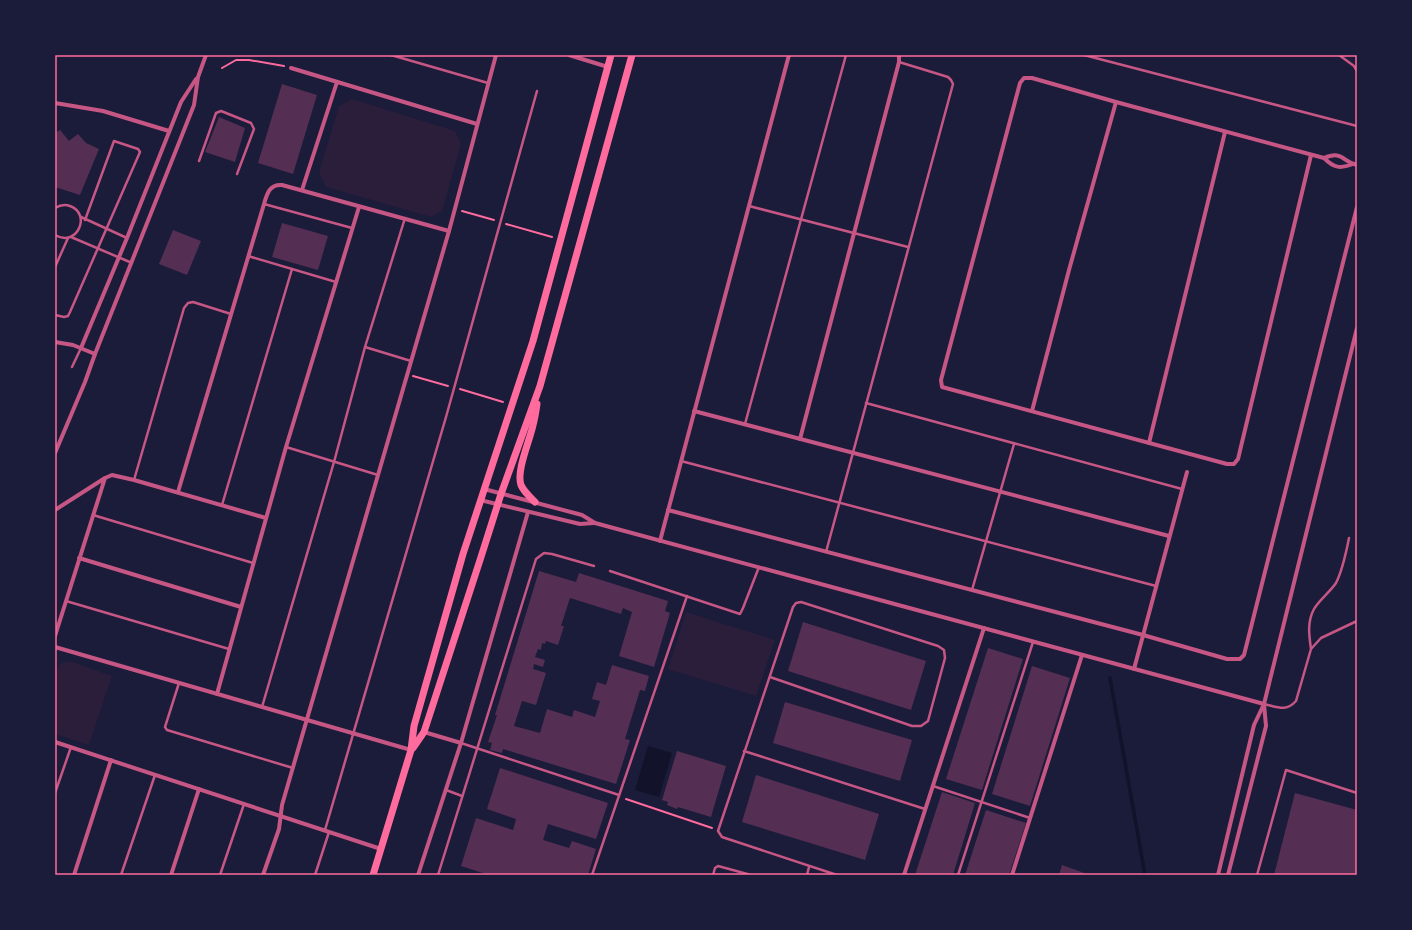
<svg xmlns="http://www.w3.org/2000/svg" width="1412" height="930" font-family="'Asap Condensed',sans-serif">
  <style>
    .green { fill: #2a1e3b }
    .water { fill: #12122b }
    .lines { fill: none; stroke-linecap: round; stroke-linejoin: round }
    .stream { stroke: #12122b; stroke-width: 3.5 }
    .building { fill: #542f53 }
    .path { stroke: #ff6b9d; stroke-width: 2 }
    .service { stroke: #c65784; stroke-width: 2.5 }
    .minor { stroke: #c65784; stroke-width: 4 }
    .secondary { stroke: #ff6b9d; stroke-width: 7 }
    .neatline { fill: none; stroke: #ff6b9d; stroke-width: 1.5 }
  </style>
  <rect width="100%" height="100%" fill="#1b1b3a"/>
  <g class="green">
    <polygon points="352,99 455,131 461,144 442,211 431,217 326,187 319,172 339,106"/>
    <polygon points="686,612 775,640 756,696 668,669"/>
    <polygon points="65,662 72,662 112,676 89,745 55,734 55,672 60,664"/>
  </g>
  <polygon class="water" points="648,746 672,753 659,797 635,790"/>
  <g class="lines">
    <polyline class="stream" points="1110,678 1145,875"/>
  </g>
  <g class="building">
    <polygon points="282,84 317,95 293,174 258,163"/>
    <polygon points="219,117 245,128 235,162 205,152"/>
    <polygon points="60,130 69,141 78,134 86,143 99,149 80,195 55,187 55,133"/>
    <polygon points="282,223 328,236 318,270 272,257"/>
    <polygon points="173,230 201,241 187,275 159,264"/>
    <polygon points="539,571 576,582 579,573 668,601 665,611 670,613 654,667 619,656 632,612 623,608 621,614 570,598 561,626 564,626 558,645 546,641 545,644 542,643 541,650 538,649 535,657 545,660 543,667 534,664 533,669 546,673 536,705 522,701 514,726 540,733 547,709 572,717 574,710 595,717 600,701 592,699 597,682 606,685 612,665 649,676 645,691 640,690 625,739 630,740 616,784 503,749 502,753 490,750 492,743 488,742 497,715 495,715"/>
    <polygon points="803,622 926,661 911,710 788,671"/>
    <polygon points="988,648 1023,659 982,790 946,779"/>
    <polygon points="1032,666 1070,678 1030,806 992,794"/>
    <polygon points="785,702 912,740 900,781 773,743"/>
    <polygon points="677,751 726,766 711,817 678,807 677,809 667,805 668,802 662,800"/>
    <polygon points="500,768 608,803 596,839 548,824 543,840 569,848 572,841 596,849 588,875 489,875 461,866 476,818 513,830 516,819 487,809"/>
    <polygon points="756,775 879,814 865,860 742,822"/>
    <polygon points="942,792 975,803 953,875 915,875"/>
    <polygon points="1295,793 1357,810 1357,875 1274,875"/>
    <polygon points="986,810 1026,823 1009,875 965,875"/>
    <polygon points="1062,865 1090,875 1059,875"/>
  </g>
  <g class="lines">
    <g class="path">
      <polyline points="222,68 236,60 249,60 284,66"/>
      <polyline points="462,211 494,220"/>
      <polyline points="506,224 552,237"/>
      <polyline points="413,376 448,386"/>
      <polyline points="460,389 503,402"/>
      <polyline points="626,799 712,828"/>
    </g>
    <g class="service">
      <polyline points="391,55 488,83"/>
      <polyline points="1084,55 1357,126"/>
      <polyline points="1339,55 1354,66 1357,71"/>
      <polyline points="199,161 216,113 221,111 251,123 254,129 237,174"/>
      <polyline points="264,204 352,228"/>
      <polyline points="749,206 908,247"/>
      <path d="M55,208C60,205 65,204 70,206C92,214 77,248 55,235"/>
      <polyline points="81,217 127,238"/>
      <polyline points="71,237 132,263"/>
      <polyline points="248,256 336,282"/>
      <polyline points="55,267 68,238"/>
      <polyline points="55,315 64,317 68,316 70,312 140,152 138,149 114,141 85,220"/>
      <polyline points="365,347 411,361"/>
      <polyline points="72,367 81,348"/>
      <polyline points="866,403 1182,489"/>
      <polyline points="745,424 846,55"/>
      <polyline points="286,447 378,475"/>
      <path d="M681,461C839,504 998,543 1156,586"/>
      <polyline points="134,480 184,308 188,303 193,302 231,314"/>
      <polyline points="222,505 292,269"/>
      <polyline points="93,515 253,563"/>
      <polyline points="826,552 953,84 951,80 948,77 899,62"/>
      <polyline points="610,571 740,614 743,608 759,567"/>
      <polyline points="972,590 1014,444"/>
      <polyline points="66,601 229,649"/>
      <path d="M1311,649C1309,635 1307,622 1314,609C1319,600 1330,592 1336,583C1343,569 1346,553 1349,538"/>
      <polyline points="770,677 912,726 921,726 928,721 945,658 944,650 938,646 801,602 796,603 793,607 718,831 722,837 837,875"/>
      <polyline points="179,683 165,727 167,730 293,768"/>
      <path d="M1264,704C1278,707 1286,712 1296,701L1311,649L1321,638L1357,621"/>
      <polyline points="262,707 334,462 365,347 405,218"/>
      <polyline points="461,743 619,795"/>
      <polyline points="744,751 925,809"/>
      <polyline points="933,786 1030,818"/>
      <polyline points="446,790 462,796"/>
      <polyline points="55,793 71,747"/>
      <polyline points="325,830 446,417 537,91"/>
      <polyline points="121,875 155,775"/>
      <polyline points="220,875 244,804"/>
      <polyline points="315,875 329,832"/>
      <polyline points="438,875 536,559 544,553 552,554 594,566"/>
      <polyline points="592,875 687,596"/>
      <polyline points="713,875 715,868 718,866 751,875"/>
      <polyline points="807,875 809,867"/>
      <polyline points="958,875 1033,642"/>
      <polyline points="1257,875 1286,770 1357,793"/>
    </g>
    <g class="minor">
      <polyline points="569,55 608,67"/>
      <polyline points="291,68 477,124"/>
      <polyline points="55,103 103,111 169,131"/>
      <path d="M1311,155L1238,459L1234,464H1227L942,387L941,380L1020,83L1024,78H1032L1116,102L1324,158C1334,168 1340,169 1353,164"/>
      <path d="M1324,158C1343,150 1342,162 1357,165"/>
      <polyline points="302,190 337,82"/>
      <polyline points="55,342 73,345 95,354"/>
      <polyline points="81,348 127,238 181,102 196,79"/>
      <polyline points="694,411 1169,536"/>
      <polyline points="1032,411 1069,270 1116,102"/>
      <polyline points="800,439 899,62 899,55"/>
      <polyline points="1149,443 1225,132"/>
      <polyline points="55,453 85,382 95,354 194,105 198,77 206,55"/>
      <polyline points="105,478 112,475 134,480 266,518"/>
      <polyline points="484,489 582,515 595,523 1264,704"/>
      <path d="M178,492L264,204C267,193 270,184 282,185L449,231"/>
      <polyline points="480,500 580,524 594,523"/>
      <polyline points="55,510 105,478 55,636"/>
      <polyline points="668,510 1143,635 1227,659 1240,659 1244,655 1357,207"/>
      <polyline points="660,541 789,55"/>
      <polyline points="79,558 241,607"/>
      <polyline points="55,647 411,750"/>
      <polyline points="1134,669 1187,472"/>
      <polyline points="217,694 286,447 359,207"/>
      <polyline points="424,732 461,743"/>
      <polyline points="55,742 381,849"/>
      <polyline points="74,875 111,760"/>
      <polyline points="171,875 199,789"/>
      <polyline points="263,875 279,829 282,805 449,231 496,55"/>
      <polyline points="418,875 461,743 528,512"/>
      <polyline points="904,875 984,628"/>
      <polyline points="1012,875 1082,655"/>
      <polyline points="1218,875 1254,725 1264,704 1357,328"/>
      <polyline points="1228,875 1266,726 1264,704"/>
    </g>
    <g class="secondary">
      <path d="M535,502C530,497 524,492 521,485C516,471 530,440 533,425C535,418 536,411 537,404"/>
      <polyline points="413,748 424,732 481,557 501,494 540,386 632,55"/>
      <polyline points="373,875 411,750 414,726 463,554 533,341 611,55"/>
    </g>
  </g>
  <rect width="1412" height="930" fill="none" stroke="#1b1b3a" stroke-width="112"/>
  <rect x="56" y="56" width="1300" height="818" class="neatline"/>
</svg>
